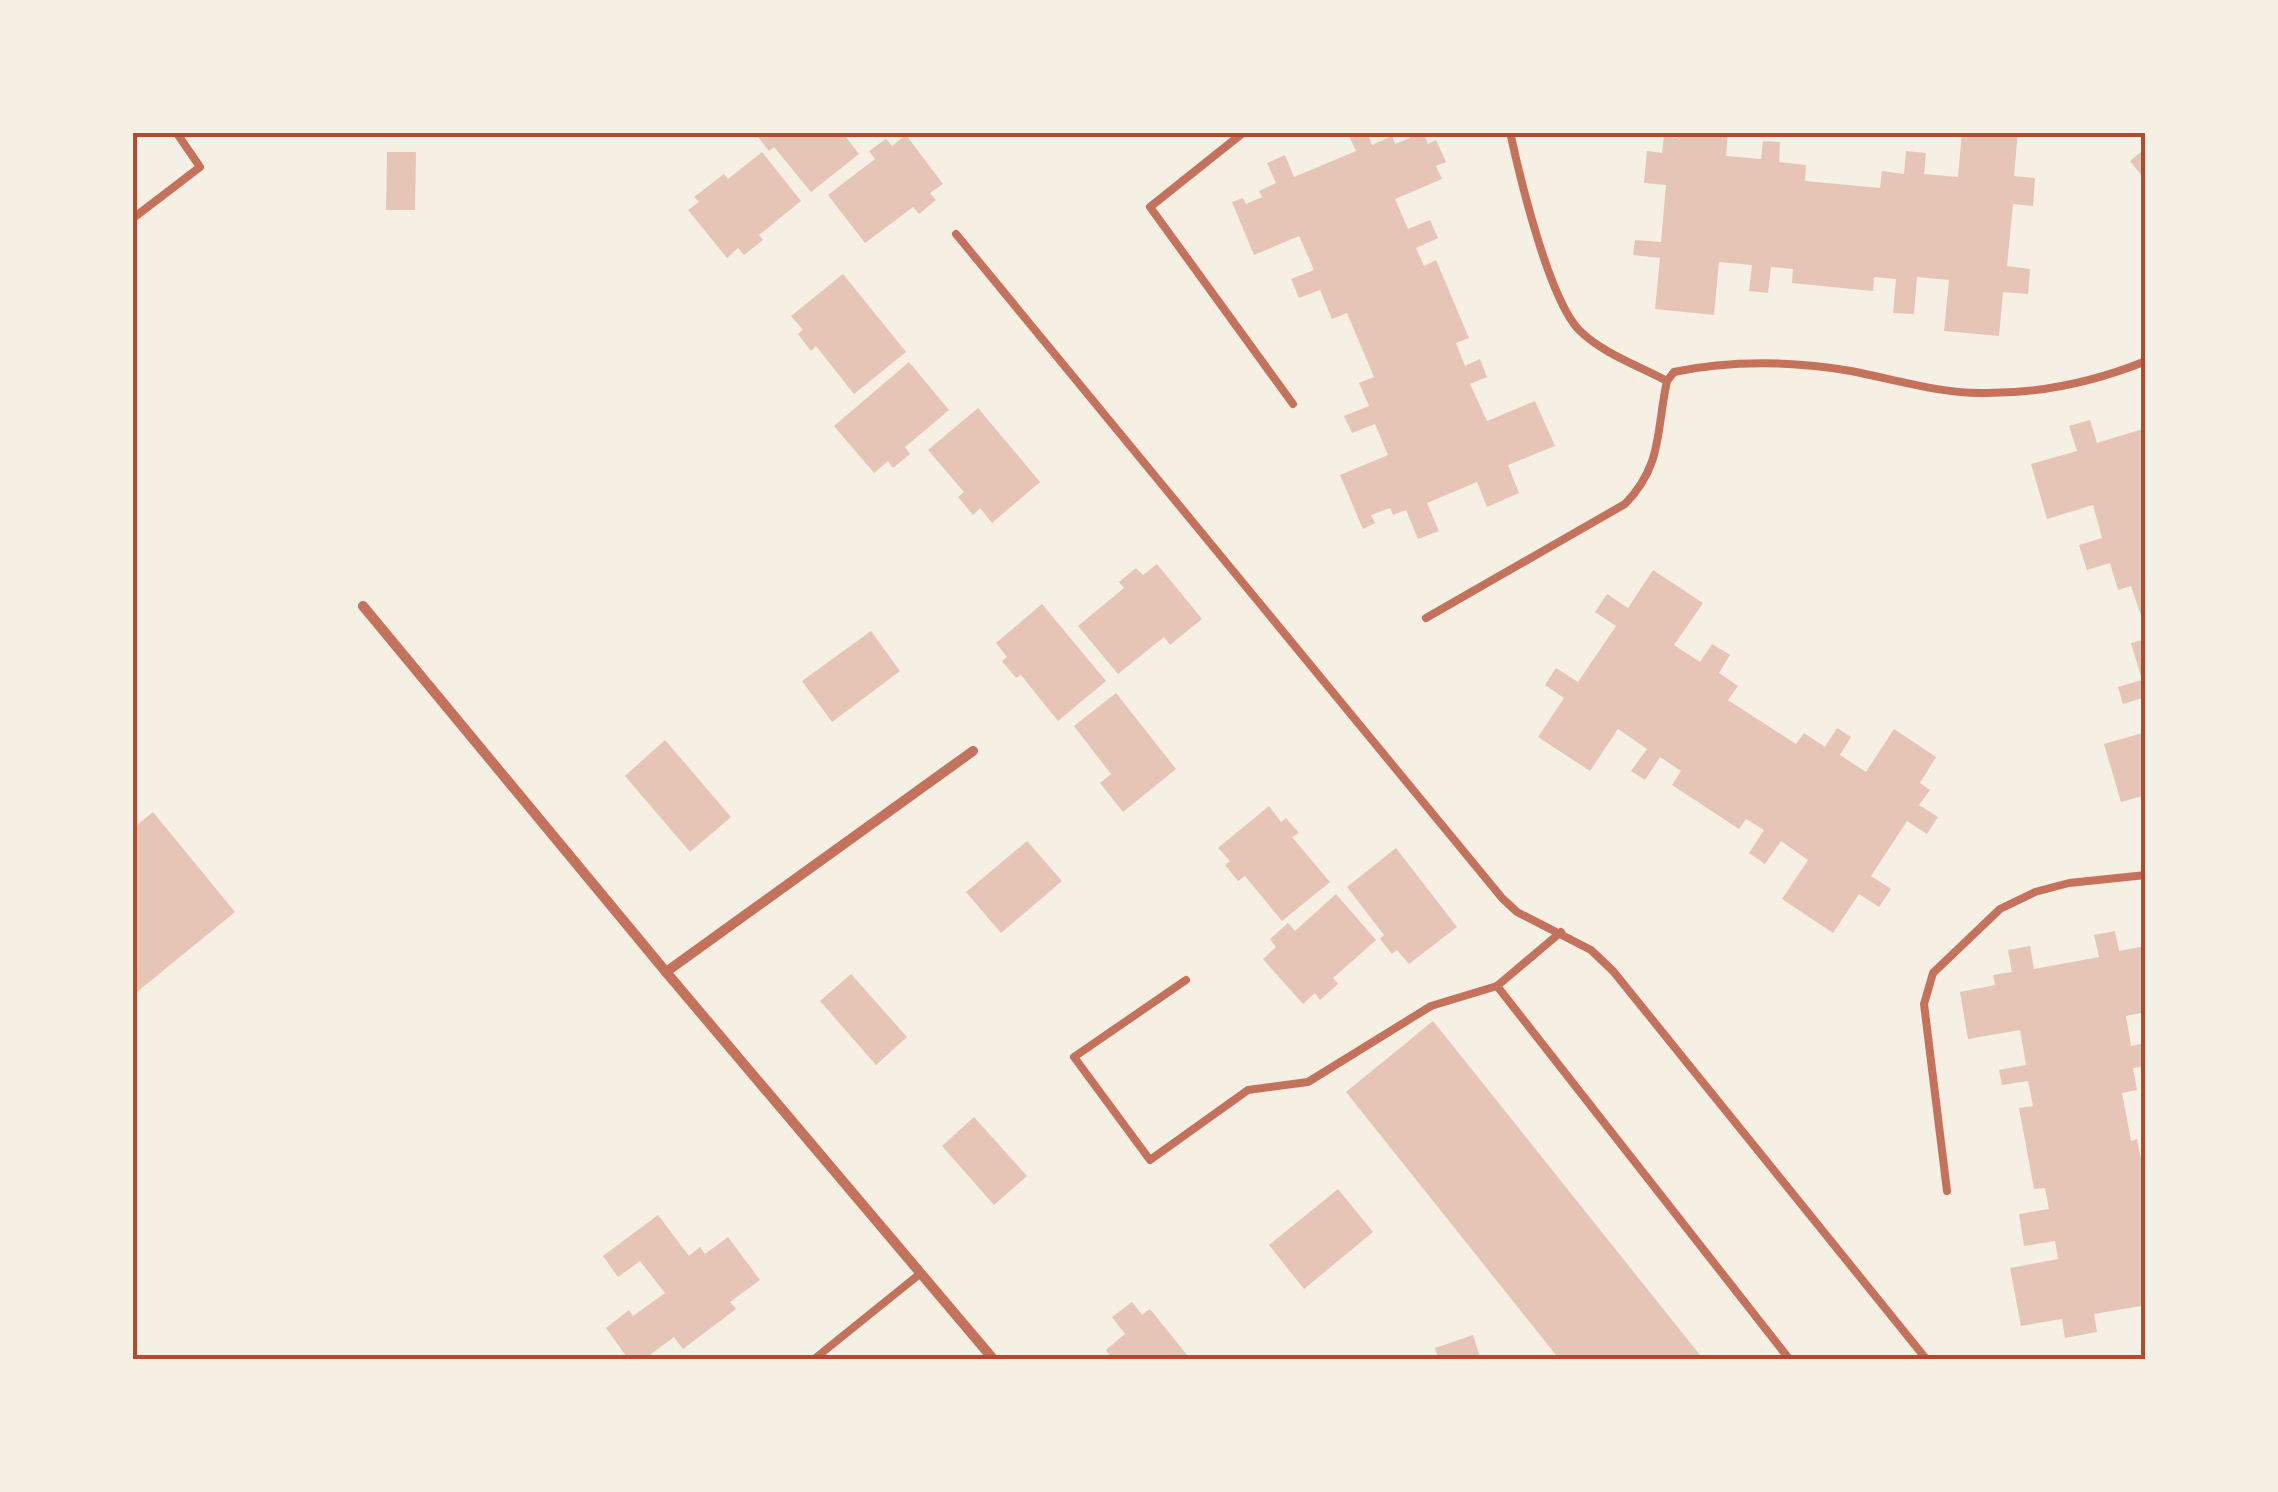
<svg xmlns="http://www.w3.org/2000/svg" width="2278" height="1492" font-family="'PT Sans Narrow',sans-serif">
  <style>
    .building { fill: #e6c5b7 }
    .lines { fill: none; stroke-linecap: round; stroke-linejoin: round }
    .service { stroke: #c5725c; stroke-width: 8 }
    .minor { stroke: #c5725c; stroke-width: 10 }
    .neatline { fill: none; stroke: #b5482f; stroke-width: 4 }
  </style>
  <rect width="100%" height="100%" fill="#f6efe4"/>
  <g class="building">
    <polygon points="754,132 842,132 859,154 811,192 774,147 769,151"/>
    <polygon points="1347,132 1367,132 1372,145 1392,136 1395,144 1410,138 1407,132 1423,132 1428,144 1436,140 1446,162 1436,166 1442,179 1395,199 1408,229 1430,220 1438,238 1416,248 1424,266 1436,260 1469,338 1456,343 1465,366 1480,359 1487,377 1470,384 1487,421 1535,401 1555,446 1508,465 1519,493 1487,507 1477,482 1427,503 1439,531 1418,539 1406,510 1393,515 1390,508 1371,515 1375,523 1363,529 1340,475 1388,455 1375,424 1352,433 1344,416 1369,406 1359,383 1374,377 1347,313 1332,319 1320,290 1299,298 1291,279 1314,270 1299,236 1254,255 1232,202 1243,198 1246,204 1262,197 1259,191 1276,183 1267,163 1285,155 1294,177 1356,151"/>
    <polygon points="1677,132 1728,132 1726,156 1761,159 1763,141 1780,142 1779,162 1806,165 1805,181 1880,188 1882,171 1904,174 1906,151 1926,153 1924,174 1958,177 1962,132 2018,132 2014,176 2035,178 2033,206 2013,204 2007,266 2030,269 2028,294 2003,292 1999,336 1944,331 1949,280 1917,277 1914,314 1893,313 1896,279 1874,277 1873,291 1792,283 1793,269 1771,267 1768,293 1749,291 1752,265 1719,262 1714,315 1655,309 1660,258 1633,255 1635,240 1661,242 1666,185 1644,183 1647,151 1662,153 1664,136 1677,138"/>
    <polygon points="906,135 943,184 930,193 936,200 919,214 913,207 865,243 828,195 875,159 869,151 886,139 892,146"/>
    <polygon points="2146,148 2146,181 2130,161"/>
    <polygon points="387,152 416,152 415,210 386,210"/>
    <polygon points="762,152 801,201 759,235 763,240 744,255 738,248 727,258 688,210 699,202 694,197 724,174 728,179"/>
    <polygon points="843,274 906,352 854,394 816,346 811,351 798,334 803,330 791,316"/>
    <polygon points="909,362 949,410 905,447 910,454 893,468 888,461 874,473 834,426"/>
    <polygon points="978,408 1040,482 992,523 980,508 973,515 958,497 964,492 928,450"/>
    <polygon points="2090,420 2097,443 2146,428 2146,630 2131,586 2118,590 2110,563 2087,570 2079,545 2102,538 2093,505 2047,519 2031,464 2077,451 2069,426"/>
    <polygon points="1157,564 1202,619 1170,645 1164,637 1118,674 1078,626 1124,588 1119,582 1136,568 1143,575"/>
    <polygon points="1653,570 1703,603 1674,645 1700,662 1712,644 1730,655 1719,673 1738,686 1728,700 1796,744 1804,733 1825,747 1837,728 1851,737 1840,755 1866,772 1894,729 1936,757 1920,783 1930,790 1919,805 1938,817 1927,834 1907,821 1871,876 1891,889 1879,907 1859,894 1833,933 1782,899 1808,860 1781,841 1765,864 1749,853 1764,830 1746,819 1739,829 1672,785 1681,771 1660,757 1645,780 1631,771 1647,749 1618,729 1590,771 1538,737 1564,698 1545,685 1556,668 1578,682 1616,626 1595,612 1607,594 1628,608"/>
    <polygon points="1042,604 1106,681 1058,721 1021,675 1016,678 1002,661 1007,657 996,643"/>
    <polygon points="871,631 900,671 832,722 802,681"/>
    <polygon points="2146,639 2146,697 2123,704 2118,687 2142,680 2131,643"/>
    <polygon points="1116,693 1176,769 1123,812 1100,783 1111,774 1074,726"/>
    <polygon points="2146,732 2146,795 2121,802 2104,744"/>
    <polygon points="665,740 731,817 690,852 625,776"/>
    <polygon points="1269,806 1281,822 1286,818 1299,833 1292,837 1330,882 1282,921 1245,876 1238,881 1225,865 1230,861 1218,848"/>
    <polygon points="153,812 235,912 132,996 132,829"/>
    <polygon points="1027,841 1062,881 1001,933 966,892"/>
    <polygon points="1396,848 1457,927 1409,964 1397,950 1392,954 1380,939 1384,935 1347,887"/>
    <polygon points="1336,894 1376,940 1333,978 1338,984 1320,1000 1315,993 1303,1004 1263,959 1276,947 1270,939 1288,923 1295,931"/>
    <polygon points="2115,931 2119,951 2146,946 2146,1012 2126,1016 2131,1046 2146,1043 2146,1066 2133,1068 2137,1090 2122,1093 2131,1141 2137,1139 2142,1164 2146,1163 2146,1305 2094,1314 2097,1332 2065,1338 2062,1319 2021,1326 2010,1268 2058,1259 2055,1241 2024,1246 2019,1214 2049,1209 2045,1188 2034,1189 2019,1108 2033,1106 2028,1081 2002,1085 1999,1070 2026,1065 2020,1030 1968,1039 1960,992 1995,985 1993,975 2012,972 2008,950 2030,946 2034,969 2099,957 2094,935"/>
    <polygon points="851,974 907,1037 876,1065 820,1001"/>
    <polygon points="1433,1021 1704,1360 1560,1360 1346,1092"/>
    <polygon points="974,1117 1027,1176 994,1205 942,1146"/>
    <polygon points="1338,1189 1373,1232 1304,1289 1269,1245"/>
    <polygon points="658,1215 689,1256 700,1247 705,1254 728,1237 760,1280 730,1302 736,1309 683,1349 674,1337 643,1360 629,1360 606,1328 629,1310 633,1316 665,1293 640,1261 618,1277 603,1256"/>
    <polygon points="1132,1302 1142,1315 1150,1309 1191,1360 1113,1360 1106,1350 1125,1334 1112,1317"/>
    <polygon points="1473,1335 1481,1360 1439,1360 1435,1348"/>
  </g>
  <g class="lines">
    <g class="service">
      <polyline points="1244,132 1150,207 1293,404"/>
      <path d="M1510,132C1520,178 1549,299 1579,330C1602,353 1639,366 1667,381"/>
      <polyline points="132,219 200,167 176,132"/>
      <polyline points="956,234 1502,898 1517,912 1591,950 1613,971 1927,1360"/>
      <path d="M1426,618L1625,504C1663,465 1656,431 1667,381L1674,372C1730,360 1794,361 1851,371C1892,379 1938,393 1980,393C2036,394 2094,382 2146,361"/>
      <polyline points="1561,932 1497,986 1790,1360"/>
      <polyline points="1186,980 1074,1057 1150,1160 1248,1090 1308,1082 1431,1006 1497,986"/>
      <polyline points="1947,1191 1924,1004 1933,973 2000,909 2035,892 2069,883 2146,875"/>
      <polyline points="366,1360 368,1360"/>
      <polyline points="813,1360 921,1273"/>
    </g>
    <g class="minor">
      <polyline points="363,606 666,972 994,1360"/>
      <polyline points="666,972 973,751"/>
    </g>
  </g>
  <rect width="2278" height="1492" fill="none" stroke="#f6efe4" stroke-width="270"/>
  <rect x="135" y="135" width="2008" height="1222" class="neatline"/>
</svg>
